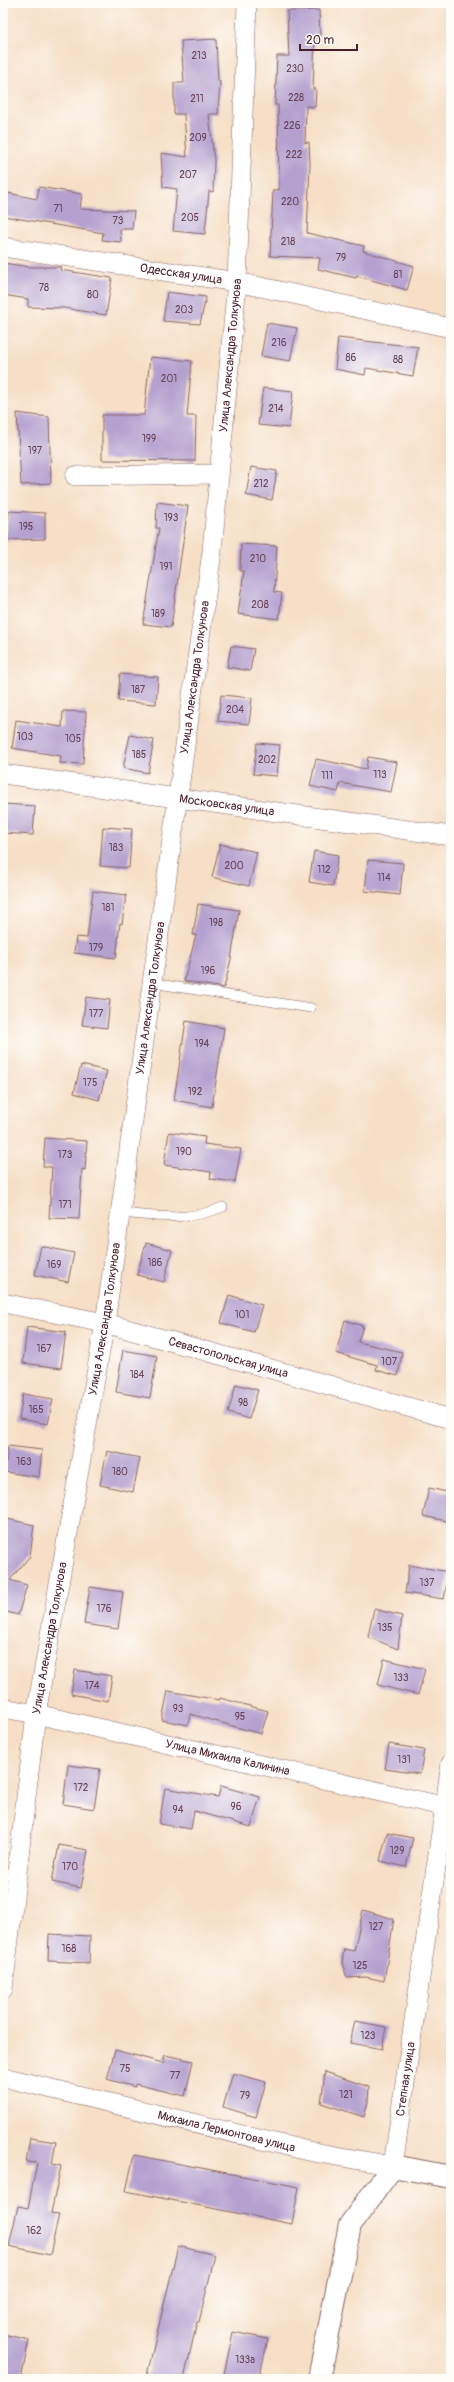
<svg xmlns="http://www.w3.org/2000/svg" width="454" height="2382" font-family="Pangolin,sans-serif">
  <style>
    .building { fill: #b5a1d0 }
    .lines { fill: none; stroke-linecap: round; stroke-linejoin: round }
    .service-casing { stroke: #866261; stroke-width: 10 }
    .minor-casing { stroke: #866261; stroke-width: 20 }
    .tertiary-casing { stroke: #866261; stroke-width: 24 }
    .service { stroke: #fff; stroke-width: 9 }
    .minor { stroke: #fff; stroke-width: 19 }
    .tertiary { stroke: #fff; stroke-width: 22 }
    .labels { text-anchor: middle; stroke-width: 3; stroke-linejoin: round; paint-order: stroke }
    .number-label { font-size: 10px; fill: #654054 }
    .street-label { font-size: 12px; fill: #4a1f2b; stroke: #fdfcf7 }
  </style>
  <rect width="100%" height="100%" fill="#fdfcf7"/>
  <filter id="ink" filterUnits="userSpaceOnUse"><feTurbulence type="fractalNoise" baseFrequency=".025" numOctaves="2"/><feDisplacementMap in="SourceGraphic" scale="8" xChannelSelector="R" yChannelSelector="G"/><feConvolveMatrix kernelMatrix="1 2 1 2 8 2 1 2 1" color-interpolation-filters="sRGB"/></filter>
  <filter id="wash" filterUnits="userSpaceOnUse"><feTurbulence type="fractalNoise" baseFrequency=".012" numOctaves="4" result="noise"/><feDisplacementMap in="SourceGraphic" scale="16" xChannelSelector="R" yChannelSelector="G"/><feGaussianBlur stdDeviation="0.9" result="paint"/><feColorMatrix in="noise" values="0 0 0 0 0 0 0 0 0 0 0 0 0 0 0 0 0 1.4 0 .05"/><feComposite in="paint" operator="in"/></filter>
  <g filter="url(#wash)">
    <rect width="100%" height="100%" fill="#f6dfc6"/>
    <g id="blocks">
      <g class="building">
        <polygon points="319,10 320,36 315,36 313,89 316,89 315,107 306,106 305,143 309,142 310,164 307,233 364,246 363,251 414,266 407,290 357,276 356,278 318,269 320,258 270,256 273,190 279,190 278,105 275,105 277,56 289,56 287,11"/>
        <polygon points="216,39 218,81 220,81 218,114 209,114 214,160 213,192 209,191 205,234 173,231 177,189 163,187 161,153 187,157 184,114 174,114 174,83 184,83 181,41"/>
        <polygon points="39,187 82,194 80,209 134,211 132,229 120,229 121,242 102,240 103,233 3,216 3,192 37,199"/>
        <polygon points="3,263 30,267 61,267 60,270 112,278 106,315 64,308 28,307 28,299 3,295"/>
        <polygon points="167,292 206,297 200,324 163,321"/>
        <polygon points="267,323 297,328 290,361 261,356"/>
        <polygon points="338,338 418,347 413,376 366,368 365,375 335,369"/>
        <polygon points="150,357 192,361 187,416 196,416 195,461 102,460 102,415 144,415"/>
        <polygon points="263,388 293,391 289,428 258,425"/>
        <polygon points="17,413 49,417 51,483 21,485"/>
        <polygon points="251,467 277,471 272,500 246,495"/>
        <polygon points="157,502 188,506 171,627 143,624 159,528 156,528"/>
        <polygon points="9,511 45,513 45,539 5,540"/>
        <polygon points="241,544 277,546 274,592 282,593 279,619 238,614 244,571 240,571"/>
        <polygon points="231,646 254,649 250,671 227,667"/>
        <polygon points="120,674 158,677 156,704 118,701"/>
        <polygon points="221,695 252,698 249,724 218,721"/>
        <polygon points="63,711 86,712 83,764 60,763 61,756 12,748 16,720 62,727"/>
        <polygon points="130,735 154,740 148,773 123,768"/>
        <polygon points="257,743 280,745 277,776 253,774"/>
        <polygon points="368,757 397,762 391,792 340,783 338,792 310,786 316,759 366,769"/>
        <polygon points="4,804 35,806 33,835 3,833"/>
        <polygon points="103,827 132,829 129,868 100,866"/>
        <polygon points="220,844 257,852 249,886 212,877"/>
        <polygon points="314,851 338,855 333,886 309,882"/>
        <polygon points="368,860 403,863 400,895 365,891"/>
        <polygon points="93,891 126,895 122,924 120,923 116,958 74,953 76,937 87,938"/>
        <polygon points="198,904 239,910 231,959 224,988 184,981 196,935 193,935"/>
        <polygon points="86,997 110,1000 107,1028 82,1025"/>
        <polygon points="186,1021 224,1028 212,1107 174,1100"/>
        <polygon points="81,1065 107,1071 99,1100 74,1093"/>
        <polygon points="169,1132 205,1137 204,1144 241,1149 235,1182 210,1179 211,1172 164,1165"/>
        <polygon points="45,1138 87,1141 85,1170 82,1169 79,1219 49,1218 52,1167 43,1167"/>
        <polygon points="146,1243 172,1250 164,1282 137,1275"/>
        <polygon points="41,1246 74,1253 68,1282 35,1275"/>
        <polygon points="229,1295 262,1305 254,1332 221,1323"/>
        <polygon points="345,1320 363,1326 358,1342 402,1352 398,1376 376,1370 377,1365 336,1353"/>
        <polygon points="27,1327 66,1332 61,1368 23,1363"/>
        <polygon points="123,1350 157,1356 150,1398 116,1392"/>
        <polygon points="236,1384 258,1390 249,1419 228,1413"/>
        <polygon points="23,1394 53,1399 48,1424 19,1419"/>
        <polygon points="8,1446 42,1450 39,1477 5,1472"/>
        <polygon points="107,1451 140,1458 133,1492 100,1485"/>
        <polygon points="429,1488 451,1493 451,1522 423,1516"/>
        <polygon points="3,1518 34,1525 30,1556 10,1580 27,1585 18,1615 3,1611"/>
        <polygon points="409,1565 449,1572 444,1599 405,1593"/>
        <polygon points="90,1587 123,1592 118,1629 84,1624"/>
        <polygon points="374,1609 402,1616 398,1649 368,1637"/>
        <polygon points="384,1659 425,1669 418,1695 378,1685"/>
        <polygon points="75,1670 112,1676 108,1701 71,1694"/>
        <polygon points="168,1691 219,1700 220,1698 268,1711 261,1734 190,1714 188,1725 162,1720"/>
        <polygon points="389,1744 424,1750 420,1774 385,1769"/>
        <polygon points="68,1765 100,1769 94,1809 63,1804"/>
        <polygon points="221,1786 260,1797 251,1827 194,1811 191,1829 159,1824 165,1788 218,1797"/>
        <polygon points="387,1833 413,1838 406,1867 380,1861"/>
        <polygon points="59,1845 88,1850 81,1888 52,1882"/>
        <polygon points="363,1910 394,1919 384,1981 366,1977 347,1978 342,1963 344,1949 354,1951"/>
        <polygon points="49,1934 90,1936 89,1963 48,1961"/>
        <polygon points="355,2021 386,2027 382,2049 350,2043"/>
        <polygon points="115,2050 163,2063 165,2055 193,2061 185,2096 135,2084 135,2087 107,2079"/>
        <polygon points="325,2072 369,2087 368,2102 364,2117 321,2103"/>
        <polygon points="233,2073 266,2082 256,2117 223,2107"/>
        <polygon points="30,2138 56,2142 52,2164 61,2166 51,2213 59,2214 50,2255 9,2246 18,2206 28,2208 37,2163 26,2162"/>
        <polygon points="134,2155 299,2187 292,2224 126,2191"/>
        <polygon points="178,2246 215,2255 199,2322 197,2322 184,2379 146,2379"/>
        <polygon points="233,2332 268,2339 259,2379 223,2379"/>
        <polygon points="3,2334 29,2340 21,2379 3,2379"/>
      </g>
    </g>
  </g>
  <g filter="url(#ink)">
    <use href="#blocks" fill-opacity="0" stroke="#866261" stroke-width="1"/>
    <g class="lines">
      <defs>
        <g id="service">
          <polyline points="152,983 311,1008"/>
          <path d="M120,1213C158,1216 187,1222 223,1207"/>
        </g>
        <g id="minor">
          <path id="s1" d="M3,247L237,282L451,328"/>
          <polyline points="75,476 219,474"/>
          <path id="s2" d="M3,774L451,836"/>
          <path id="s3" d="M3,1303L105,1323L451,1419"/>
          <path id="s4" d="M3,1708L36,1714L451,1808"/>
          <path id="s5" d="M3,1989L36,1714L105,1323L212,551L237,282L247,3"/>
          <path id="s6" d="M3,2077L308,2151L393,2166L451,1763"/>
        </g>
        <polyline id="tertiary" points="319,2379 350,2225 393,2166 451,2177"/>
      </defs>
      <use href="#service" class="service-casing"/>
      <use href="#minor" class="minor-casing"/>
      <use href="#tertiary" class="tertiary-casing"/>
      <use href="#service" class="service"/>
      <use href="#minor" class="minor"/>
      <use href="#tertiary" class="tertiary"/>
    </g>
  </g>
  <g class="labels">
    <g class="number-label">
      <text x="199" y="59">213</text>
      <text x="295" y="72">230</text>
      <text x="296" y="101">228</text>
      <text x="197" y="102">211</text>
      <text x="292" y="129">226</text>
      <text x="198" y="141">209</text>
      <text x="294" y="158">222</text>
      <text x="188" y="178">207</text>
      <text x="290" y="205">220</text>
      <text x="58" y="212">71</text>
      <text x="190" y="221">205</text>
      <text x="118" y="224">73</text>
      <text x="288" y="245">218</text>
      <text x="341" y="261">79</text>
      <text x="398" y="278">81</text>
      <text x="44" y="291">78</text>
      <text x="93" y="298">80</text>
      <text x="184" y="313">203</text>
      <text x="279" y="346">216</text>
      <text x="351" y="361">86</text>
      <text x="398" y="363">88</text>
      <text x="169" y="382">201</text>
      <text x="276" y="412">214</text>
      <text x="149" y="442">199</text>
      <text x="35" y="454">197</text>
      <text x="261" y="487">212</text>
      <text x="171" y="521">193</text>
      <text x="26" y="530">195</text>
      <text x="258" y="562">210</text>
      <text x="166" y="570">191</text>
      <text x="260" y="608">208</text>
      <text x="158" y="617">189</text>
      <text x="138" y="693">187</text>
      <text x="235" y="713">204</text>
      <text x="25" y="740">103</text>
      <text x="73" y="742">105</text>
      <text x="139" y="758">185</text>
      <text x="267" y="763">202</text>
      <text x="380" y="778">113</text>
      <text x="327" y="779">111</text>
      <text x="116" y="851">183</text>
      <text x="234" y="869">200</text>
      <text x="324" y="873">112</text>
      <text x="384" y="881">114</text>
      <text x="108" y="911">181</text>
      <text x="216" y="926">198</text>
      <text x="96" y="951">179</text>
      <text x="208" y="974">196</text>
      <text x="96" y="1017">177</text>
      <text x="202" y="1047">194</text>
      <text x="90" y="1086">175</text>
      <text x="195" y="1095">192</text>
      <text x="184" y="1155">190</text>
      <text x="65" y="1158">173</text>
      <text x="65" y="1208">171</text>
      <text x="155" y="1266">186</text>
      <text x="54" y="1268">169</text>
      <text x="242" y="1318">101</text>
      <text x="44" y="1352">167</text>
      <text x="389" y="1365">107</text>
      <text x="137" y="1378">184</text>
      <text x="243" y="1406">98</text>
      <text x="36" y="1413">165</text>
      <text x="24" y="1465">163</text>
      <text x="120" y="1475">180</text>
      <text x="427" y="1586">137</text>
      <text x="104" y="1612">176</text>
      <text x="385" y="1631">135</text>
      <text x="401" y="1681">133</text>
      <text x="92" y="1689">174</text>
      <text x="178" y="1712">93</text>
      <text x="240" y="1720">95</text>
      <text x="404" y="1763">131</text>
      <text x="81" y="1791">172</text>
      <text x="236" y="1810">96</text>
      <text x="178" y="1813">94</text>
      <text x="397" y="1854">129</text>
      <text x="70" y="1870">170</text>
      <text x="376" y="1930">127</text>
      <text x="69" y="1952">168</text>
      <text x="360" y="1969">125</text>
      <text x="368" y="2039">123</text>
      <text x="125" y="2072">75</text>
      <text x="175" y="2079">77</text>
      <text x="346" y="2098">121</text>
      <text x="245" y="2099">79</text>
      <text x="34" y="2234">162</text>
      <text x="245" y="2363">133а</text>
    </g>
    <g class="street-label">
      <text dy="4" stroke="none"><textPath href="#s1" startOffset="180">Одесская улица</textPath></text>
      <text dy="4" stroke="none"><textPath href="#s5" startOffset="1650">Улица Александра Толкунова</textPath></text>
      <text dy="4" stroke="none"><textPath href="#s5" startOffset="1326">Улица Александра Толкунова</textPath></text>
      <text dy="4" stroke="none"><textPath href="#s2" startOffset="226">Московская улица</textPath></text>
      <text dy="4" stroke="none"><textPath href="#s5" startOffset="1002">Улица Александра Толкунова</textPath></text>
      <text dy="4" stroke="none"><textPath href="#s5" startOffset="678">Улица Александра Толкунова</textPath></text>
      <text dy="4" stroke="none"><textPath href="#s3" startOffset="232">Севастопольская улица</textPath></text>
      <text dy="4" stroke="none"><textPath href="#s5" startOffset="354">Улица Александра Толкунова</textPath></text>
      <text dy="4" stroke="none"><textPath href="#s4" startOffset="230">Улица Михаила Калинина</textPath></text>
      <text dy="4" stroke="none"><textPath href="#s6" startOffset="488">Степная улица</textPath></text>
      <text dy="4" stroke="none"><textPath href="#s6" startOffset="230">Михаила Лермонтова улица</textPath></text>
    </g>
  </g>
  <rect width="454" height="2382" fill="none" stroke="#fdfcf7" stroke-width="16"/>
  <path d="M300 44v6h57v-6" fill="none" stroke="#4a1f2b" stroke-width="2"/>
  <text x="306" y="44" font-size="12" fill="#4a1f2b" stroke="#fdfcf7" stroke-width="3" paint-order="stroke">20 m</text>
</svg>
